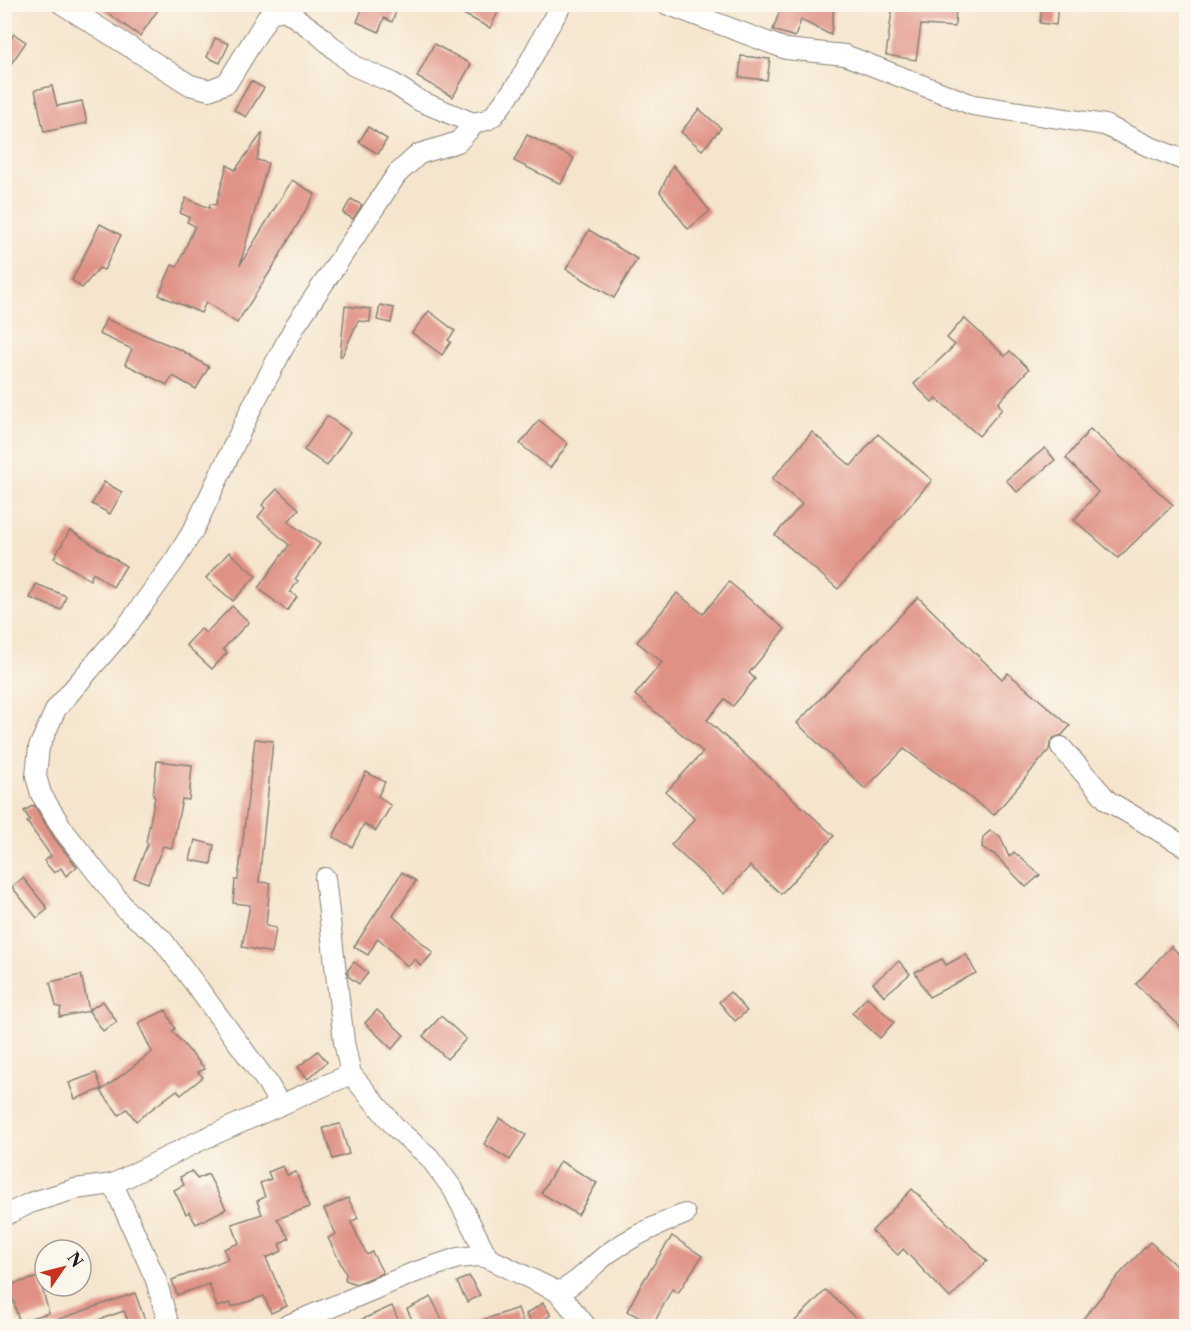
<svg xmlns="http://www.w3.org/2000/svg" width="1191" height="1331" font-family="'Libre Caslon Text',serif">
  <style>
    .building { fill: #e09185 }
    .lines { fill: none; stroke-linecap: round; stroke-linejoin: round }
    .minor-casing { stroke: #888074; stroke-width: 22 }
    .minor { stroke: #fff; stroke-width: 20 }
  </style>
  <rect width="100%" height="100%" fill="#fbf7ec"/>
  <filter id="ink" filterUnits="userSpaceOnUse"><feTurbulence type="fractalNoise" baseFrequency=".0167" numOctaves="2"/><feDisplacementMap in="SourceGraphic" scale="12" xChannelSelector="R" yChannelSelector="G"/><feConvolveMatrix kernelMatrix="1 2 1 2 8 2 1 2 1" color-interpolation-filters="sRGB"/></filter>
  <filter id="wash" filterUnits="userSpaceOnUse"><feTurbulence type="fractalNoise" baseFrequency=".008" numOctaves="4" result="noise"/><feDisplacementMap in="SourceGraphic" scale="24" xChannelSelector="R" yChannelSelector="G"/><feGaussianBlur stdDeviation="1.35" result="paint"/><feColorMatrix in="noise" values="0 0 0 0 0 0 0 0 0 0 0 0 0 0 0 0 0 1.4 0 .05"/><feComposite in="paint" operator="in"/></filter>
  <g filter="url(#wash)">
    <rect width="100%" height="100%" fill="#f5e5cd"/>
    <g id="blocks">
      <g class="building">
        <polygon points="95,4 162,4 140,36"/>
        <polygon points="353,4 399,4 392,22 384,18 379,32 357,22 362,9"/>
        <polygon points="444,4 502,4 490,28"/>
        <polygon points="768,4 834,4 831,35 801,20 795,37 773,30 780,10"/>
        <polygon points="893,4 956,4 955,27 921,25 916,60 886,55"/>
        <polygon points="1042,4 1058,4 1056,25 1040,23"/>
        <polygon points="14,34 26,42 4,74 4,48"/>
        <polygon points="215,38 229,44 220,63 207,57"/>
        <polygon points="434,44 471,64 453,97 417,77"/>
        <polygon points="741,56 770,59 767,80 739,77"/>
        <polygon points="251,81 264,88 246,117 234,110"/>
        <polygon points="52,86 57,106 82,101 87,123 44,132 35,90"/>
        <polygon points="699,109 721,128 702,150 681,132"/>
        <polygon points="368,127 387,139 378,154 359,142"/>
        <polygon points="263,132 257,160 268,163 240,265 292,180 315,194 273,267 237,323 206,302 201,313 159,295 172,265 177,267 195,226 187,222 189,217 180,213 186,198 209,208 210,204 216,205 227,165 235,170"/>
        <polygon points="527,135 574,158 561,184 514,161"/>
        <polygon points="673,165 710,211 688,229 660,192"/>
        <polygon points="351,199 362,205 353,219 343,213"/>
        <polygon points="100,224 121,235 104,270 99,268 82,288 72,280"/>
        <polygon points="589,230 637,259 614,298 566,269"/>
        <polygon points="380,305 394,308 391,323 377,320"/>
        <polygon points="345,306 371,309 370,322 358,321 342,356 340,356"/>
        <polygon points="429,311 455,331 448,340 451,342 442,355 412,333"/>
        <polygon points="964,318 1005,356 1010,351 1029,369 998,403 1002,409 979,436 936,398 932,402 914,384 955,345 947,338"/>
        <polygon points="106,319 181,350 209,367 196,389 173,376 167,385 125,364 132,349 99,334"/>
        <polygon points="327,416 350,432 327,466 304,450"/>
        <polygon points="539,420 568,444 550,468 520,444"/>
        <polygon points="1090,429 1173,505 1118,558 1074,520 1098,492 1066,458"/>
        <polygon points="812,432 851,466 878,434 932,480 838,589 775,535 802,504 772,479"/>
        <polygon points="1045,448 1055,460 1017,492 1006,480"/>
        <polygon points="104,482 122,492 110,514 92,504"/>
        <polygon points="277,489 299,509 288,522 320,544 295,579 298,581 290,592 297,597 287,611 258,588 289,545 258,517 265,508 262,505"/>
        <polygon points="70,530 126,566 113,587 93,573 90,580 54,558"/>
        <polygon points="229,552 256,576 233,601 206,578"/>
        <polygon points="729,582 785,629 749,673 755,679 733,706 725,699 707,720 834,836 781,894 750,866 724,894 671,845 695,819 666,792 703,752 635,695 662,662 637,642 677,593 703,614"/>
        <polygon points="36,584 66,596 61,610 30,598"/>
        <polygon points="918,597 1002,679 1008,673 1070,726 1062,735 1053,738 1050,744 1049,750 994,815 904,749 865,789 797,723"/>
        <polygon points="232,606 249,622 223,649 227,653 212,669 186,645 201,629 206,633"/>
        <polygon points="255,739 273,741 259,882 270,883 266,926 276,928 272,953 242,947 250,905 233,903 235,880 238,880"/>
        <polygon points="157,761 192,765 189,800 182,799 172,848 163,846 148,883 134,878 148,843 146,842 155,797 153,796"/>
        <polygon points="366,772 385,782 378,796 391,806 376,831 364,824 352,847 333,837"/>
        <polygon points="34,805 54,838 77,867 66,876 61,868 54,873 44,861 51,856 27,822 30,820 24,811"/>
        <polygon points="990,831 1000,836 1009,857 1014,852 1040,875 1026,887 994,854 987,851 982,847 983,837"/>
        <polygon points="195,840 214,845 211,864 190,860"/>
        <polygon points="402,872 416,881 393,916 433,953 421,966 415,959 408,967 378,938 368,955 354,947"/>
        <polygon points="23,878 48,909 37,918 12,887"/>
        <polygon points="1171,946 1186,961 1186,1032 1136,984"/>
        <polygon points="966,954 976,973 929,997 915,972 942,959 946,965"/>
        <polygon points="899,961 910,974 884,996 873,983"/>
        <polygon points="354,962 368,973 359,984 348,976 348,970"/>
        <polygon points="81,975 89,1010 103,1001 117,1022 103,1031 89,1011 59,1017 61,1008 56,1006 50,982"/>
        <polygon points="730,992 747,1011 735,1021 719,1002"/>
        <polygon points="867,997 894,1022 880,1038 852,1013"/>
        <polygon points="166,1010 175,1029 172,1031 205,1069 198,1072 203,1077 181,1095 177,1090 136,1121 127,1109 119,1115 101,1091 152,1052 138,1023"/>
        <polygon points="377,1010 404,1035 392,1049 365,1023"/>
        <polygon points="441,1016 466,1039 447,1059 423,1036"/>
        <polygon points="318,1051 327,1062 308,1079 298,1067"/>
        <polygon points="96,1073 102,1089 75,1099 69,1083"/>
        <polygon points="500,1118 526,1135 510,1160 484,1144"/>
        <polygon points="340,1124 349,1154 333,1159 323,1128"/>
        <polygon points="560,1161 597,1183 578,1215 541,1193"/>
        <polygon points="283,1166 287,1175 296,1172 309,1207 277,1219 289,1238 279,1244 282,1251 266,1258 287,1306 271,1313 264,1296 232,1307 230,1303 217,1307 209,1284 177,1295 172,1280 228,1259 224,1249 239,1243 232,1224 262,1214 257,1201 265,1197 260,1183 271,1179 268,1172"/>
        <polygon points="192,1171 197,1179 208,1174 226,1209 196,1224 189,1212 186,1214 174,1190 184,1185 180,1177"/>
        <polygon points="912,1189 987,1261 950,1298 903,1249 898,1255 872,1231"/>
        <polygon points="348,1198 358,1218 351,1222 367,1255 372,1252 383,1273 356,1284 345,1280 346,1274 328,1238 336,1234 324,1209"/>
        <polygon points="672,1236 702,1256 678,1293 672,1289 653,1325 627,1311 642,1283"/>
        <polygon points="1150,1242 1186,1275 1186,1326 1077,1326 1118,1276"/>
        <polygon points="469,1276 480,1295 467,1302 457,1282"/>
        <polygon points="39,1277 49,1313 19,1321 9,1285"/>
        <polygon points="826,1290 864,1326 790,1326"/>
        <polygon points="135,1293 147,1326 130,1326 124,1311 81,1326 46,1326 45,1324"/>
        <polygon points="431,1297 445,1326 415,1326 407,1309"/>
        <polygon points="543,1303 551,1315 534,1326 526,1314"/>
        <polygon points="392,1306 401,1326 347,1326"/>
        <polygon points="518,1308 523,1322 510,1326 471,1326 471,1324"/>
      </g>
    </g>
  </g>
  <g filter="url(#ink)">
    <use href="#blocks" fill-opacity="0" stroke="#888074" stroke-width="1.5"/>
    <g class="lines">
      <defs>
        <g id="minor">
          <polyline points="62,4 190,85 209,90 227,83 270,13 285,10 317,33 354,66 391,82 420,101 473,123 487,120 494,115 519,82 546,31 562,4"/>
          <polyline points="666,4 786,49 845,55 973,105 1105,125 1148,146 1186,161"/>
          <polyline points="1061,747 1108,801 1186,847"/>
          <polyline points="325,878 344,1042 351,1074 396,1128 429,1157 453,1189 488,1258"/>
          <polyline points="280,1105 267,1082 161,938 127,911 64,831 41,794 36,776 39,747 56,709 127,626 175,560 194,529 254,403 295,326 397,174 419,154 458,142 475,123"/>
          <polyline points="113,1184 156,1280 169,1326"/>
          <polyline points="4,1216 30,1203 75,1189 113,1184 199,1141 351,1074"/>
          <polyline points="286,1326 413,1273 458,1258 477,1256 488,1258 558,1292"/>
          <path d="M586,1326L558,1292C579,1283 592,1265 610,1252C633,1236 659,1224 685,1214"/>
        </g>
      </defs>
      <use href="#minor" class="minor-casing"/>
      <use href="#minor" class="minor"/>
    </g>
  </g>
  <rect width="1191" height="1331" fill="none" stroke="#fbf7ec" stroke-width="24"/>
  <g transform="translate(63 1268) rotate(55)"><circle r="28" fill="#fbf7ec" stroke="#a29f99" stroke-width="1.5"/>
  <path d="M0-4.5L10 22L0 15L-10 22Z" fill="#c8321e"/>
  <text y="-9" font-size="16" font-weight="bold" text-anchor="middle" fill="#1c1c1c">N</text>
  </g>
</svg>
